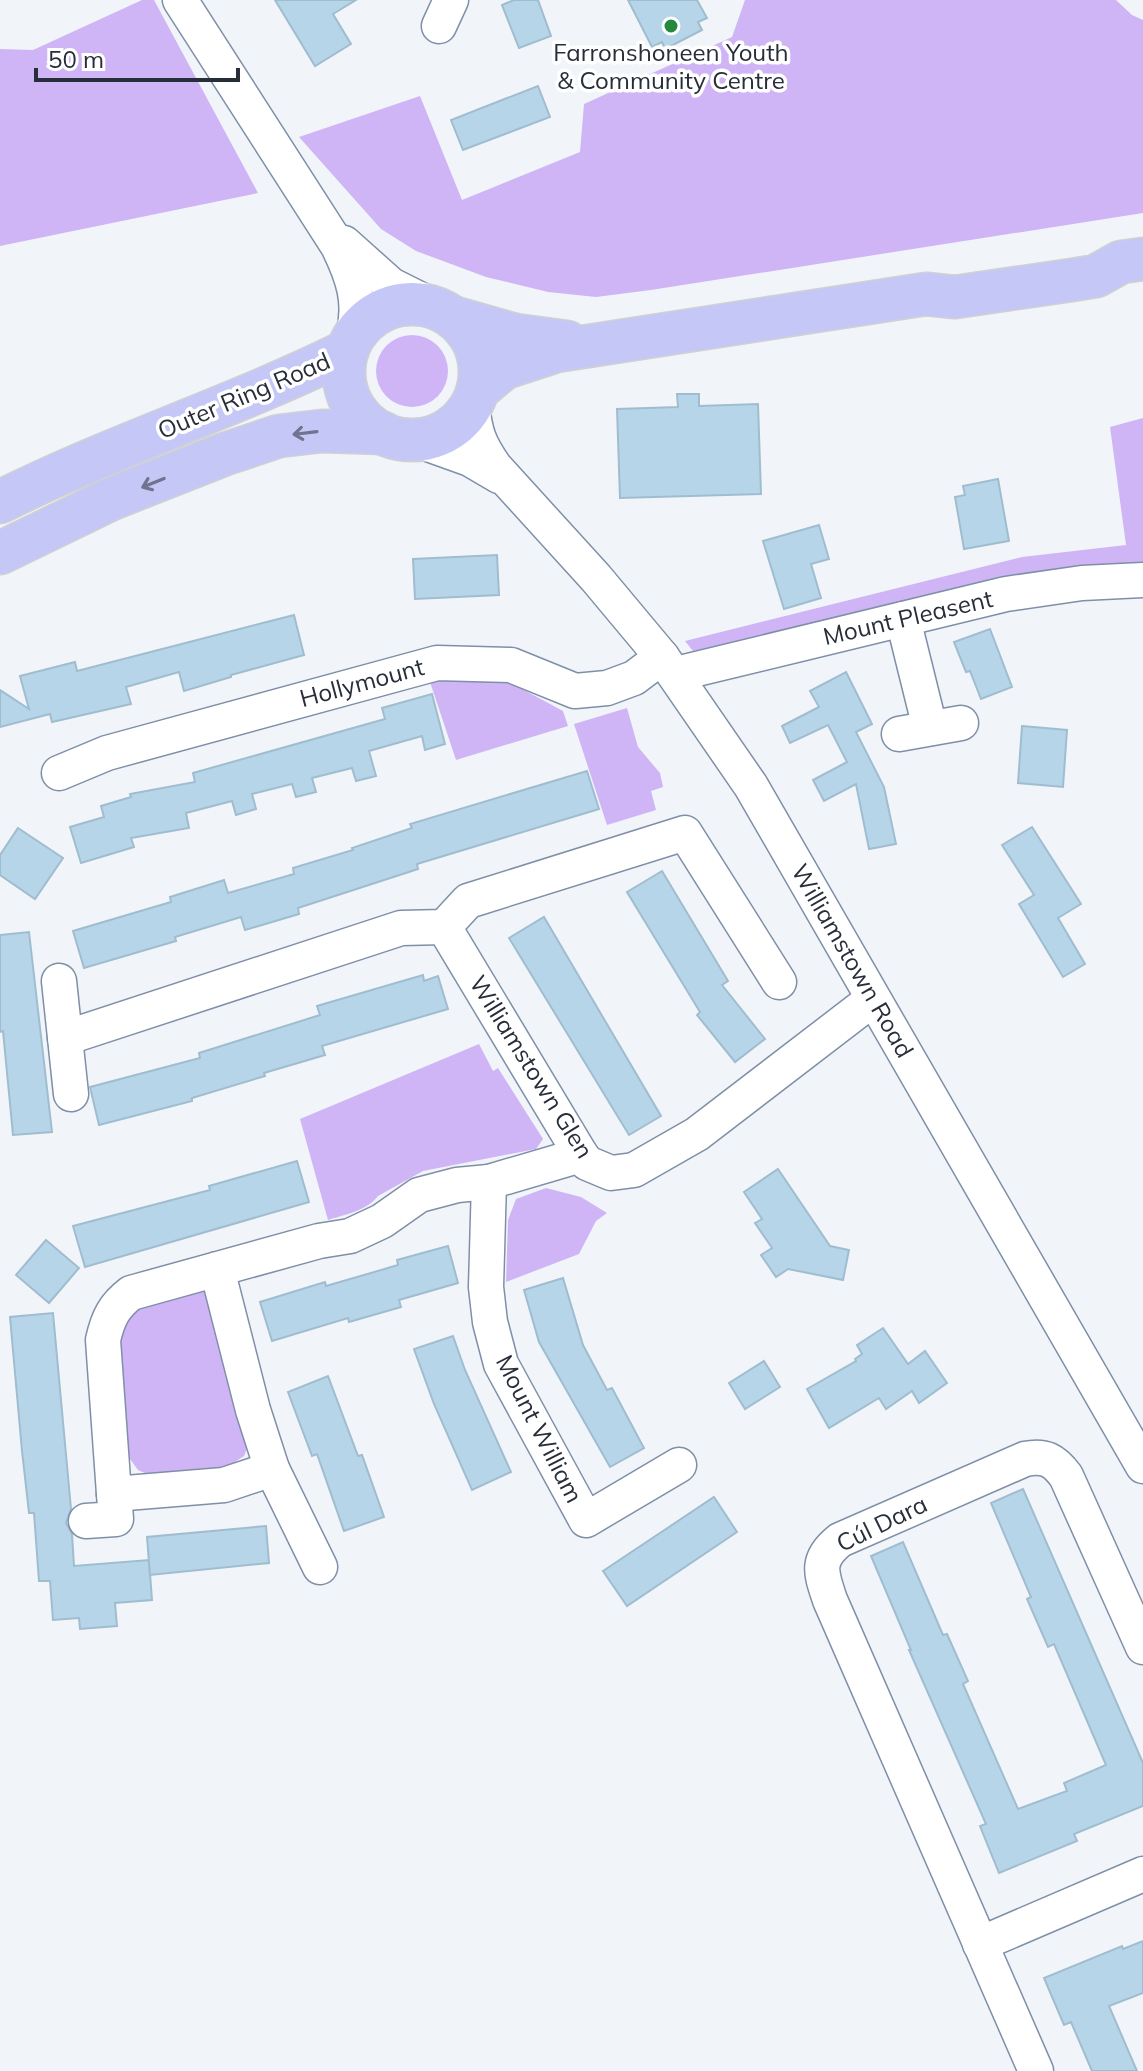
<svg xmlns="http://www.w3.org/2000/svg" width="1143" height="2071" font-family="Mulish,sans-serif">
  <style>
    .green { fill: #cfb5f5 }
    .building { fill: #b7d5e8; stroke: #a0bdd0; stroke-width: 2 }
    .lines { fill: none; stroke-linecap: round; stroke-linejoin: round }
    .minor-casing { stroke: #7f8fa8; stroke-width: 37 }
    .major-casing { stroke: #d0d1d3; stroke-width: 45 }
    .minor { stroke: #fff; stroke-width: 34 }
    .major { stroke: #c5c7f7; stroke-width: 42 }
    .oneway { stroke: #6f738e }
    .poi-dot { fill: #24893e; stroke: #fff; stroke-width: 3 }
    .labels { text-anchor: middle; stroke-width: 7; stroke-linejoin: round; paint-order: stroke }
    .poi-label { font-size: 24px; fill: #282e39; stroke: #fff }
    .street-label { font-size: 24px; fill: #282e39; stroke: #fff }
  </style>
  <rect width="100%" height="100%" fill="#f1f5fa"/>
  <g class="green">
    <polygon points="142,0 154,0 258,193 0,246 0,49 33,50"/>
    <polygon points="745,0 1116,0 1132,15 1143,20 1143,213 651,290 596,297 548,292 486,277 416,251 381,229 299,137 420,96 462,200 580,152 584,104 732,37"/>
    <circle cx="412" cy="371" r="36"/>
    <polygon points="1143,418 1143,564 1126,563 1023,575 693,651 685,641 1022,557 1126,545 1110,427"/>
    <polygon points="469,678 511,683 563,711 568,726 456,760 430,682"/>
    <polygon points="627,708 638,747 660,773 663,787 651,791 656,810 607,825 574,724"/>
    <path d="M479,1044L493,1071L498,1068L543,1139L536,1149L423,1171L378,1196C368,1210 344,1215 328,1220L300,1119Z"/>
    <polygon points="546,1188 581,1197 607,1213 596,1221 579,1254 506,1282 508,1220 516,1199"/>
    <polygon points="200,1290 209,1295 249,1444 244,1456 226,1468 149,1475 138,1470 127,1455 118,1352 126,1319 140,1305"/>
  </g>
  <g class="building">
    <polygon points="275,0 356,0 333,14 351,44 315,66"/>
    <polygon points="514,0 538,0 551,36 519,48 502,5"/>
    <polygon points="628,0 697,0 707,18 698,22 702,30 665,49 662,42 652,47"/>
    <polygon points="538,86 550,117 463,150 451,120"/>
    <polygon points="677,394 699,394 699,406 758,404 761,494 620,498 617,409 678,407"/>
    <polygon points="998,479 1009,541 964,549 955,497 965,495 963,486"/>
    <polygon points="819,525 829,559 811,564 821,598 784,609 763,541"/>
    <polygon points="497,555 499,595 415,599 413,559"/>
    <polygon points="294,615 304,655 231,675 231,677 184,691 179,672 126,687 131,704 52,722 50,714 0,727 0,690 29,709 20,676 75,662 77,671"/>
    <polygon points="990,629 1012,687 981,699 970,671 966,672 954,642"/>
    <polygon points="846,672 872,724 856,732 884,787 896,844 869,849 856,784 824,801 813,780 847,762 828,725 790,743 782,726 819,707 810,691"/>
    <polygon points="432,694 445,744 425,750 422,736 369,751 376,776 356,781 352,768 312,778 316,792 296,797 292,784 252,794 256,809 236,815 232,801 186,813 189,828 131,838 134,847 81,863 70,827 104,817 101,806 131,797 130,794 195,782 193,773 385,719 382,708"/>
    <polygon points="1022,726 1067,730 1063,787 1018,783"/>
    <polygon points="587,771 599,809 417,864 418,869 298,908 299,914 245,930 241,917 175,937 176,941 84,968 73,931 171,902 170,897 224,880 228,893 294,874 293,868 353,850 352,848 412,828 410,824"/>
    <polygon points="1032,827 1081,904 1058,918 1085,964 1063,977 1019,904 1034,895 1002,845"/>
    <polygon points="18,828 63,858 35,899 0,875 0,855"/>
    <polygon points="662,871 728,981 722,985 765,1039 735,1062 697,1015 700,1012 627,892"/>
    <polygon points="544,917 661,1116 629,1135 509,938"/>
    <polygon points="29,932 52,1132 13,1135 3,1031 0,1032 0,935"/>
    <polygon points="423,975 424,981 438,976 448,1009 322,1046 325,1055 264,1073 265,1076 192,1098 192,1101 99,1125 90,1087 200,1058 199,1053 320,1015 317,1006"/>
    <polygon points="297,1161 309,1202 85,1267 73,1226 210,1190 209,1186"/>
    <polygon points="778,1169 830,1246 849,1250 843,1280 788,1269 776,1277 761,1255 772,1248 755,1223 762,1219 744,1192"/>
    <polygon points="46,1240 79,1268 49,1303 16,1275"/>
    <polygon points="448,1246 458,1283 399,1300 401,1307 349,1322 348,1318 272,1341 260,1302 325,1282 326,1286 364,1275 398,1265 397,1260"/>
    <polygon points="563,1278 583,1345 607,1390 612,1388 644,1448 610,1467 539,1342 524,1290"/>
    <polygon points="53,1313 71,1509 66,1523 72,1534 74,1566 149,1560 152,1600 115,1603 117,1626 80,1629 79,1618 53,1620 50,1581 39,1581 34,1513 29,1513 22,1451 10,1317"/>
    <polygon points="883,1328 908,1364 925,1351 947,1383 919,1403 912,1391 886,1409 879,1398 829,1428 807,1389 856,1361 855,1359 862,1354 857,1345"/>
    <polygon points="453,1336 465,1370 511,1472 472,1490 434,1404 414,1349"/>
    <polygon points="764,1361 780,1387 745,1409 729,1383"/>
    <polygon points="328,1376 358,1456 362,1455 384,1517 344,1531 317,1454 312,1456 288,1392"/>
    <polygon points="1023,1489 1143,1763 1143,1806 1074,1834 1077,1841 999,1873 980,1826 986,1824 909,1650 911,1650 871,1556 903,1542 943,1635 947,1634 968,1681 963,1684 1018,1809 1067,1791 1064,1783 1106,1765 1054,1644 1048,1647 1027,1599 1031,1597 991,1503"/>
    <polygon points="714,1497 737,1532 627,1606 603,1571"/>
    <polygon points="266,1526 269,1563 150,1575 147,1537"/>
    <polygon points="1143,1941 1143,1993 1109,2006 1137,2071 1092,2071 1071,2022 1064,2025 1044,1978 1122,1946 1123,1949"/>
  </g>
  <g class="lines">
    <defs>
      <g id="minor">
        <path d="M180,0L338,246C353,277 362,302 353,336"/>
        <polyline points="439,26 451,0"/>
        <polyline points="344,243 391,285 437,308"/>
        <path d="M472,405C475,433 479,444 495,467L596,578L662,657L751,786L1143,1466"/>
        <polyline points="417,440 470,459 499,476"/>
        <polyline points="903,619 930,728"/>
        <polyline points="676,674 1006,594 1082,583 1143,580"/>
        <polyline points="899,734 961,723"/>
        <polyline points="59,773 107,753 437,663 511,665 575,691 607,688 634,678 662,657"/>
        <polyline points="444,927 581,1155 587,1163 611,1173 634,1170 697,1134 873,999"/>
        <polyline points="59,981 71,1094"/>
        <polyline points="65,1038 401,928 444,927 468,901 685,833 779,982"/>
        <polyline points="489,1182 486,1287 490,1322 501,1364 586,1520 679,1465"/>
        <path d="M217,1269L253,1410L272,1469L224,1485L114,1494L103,1340C108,1318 114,1306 131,1293L319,1241L350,1236L382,1221L419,1195L457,1185L489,1182L581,1155"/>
        <polyline points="272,1469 320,1567"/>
        <polyline points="86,1521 116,1519 114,1494"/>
        <polyline points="980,1944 1143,1874"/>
        <path d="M1036,2071L830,1600C821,1573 815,1560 840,1540L1025,1459C1045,1455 1054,1460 1066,1476L1143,1647"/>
      </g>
      <g id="major">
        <circle cx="412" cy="372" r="68"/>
        <polyline points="455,318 515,335 567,342"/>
        <polyline points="479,389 504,368 556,351 926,294 955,297 1072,280 1096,276 1121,262 1143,259"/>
        <path d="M0,502C113,445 234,407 347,351"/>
        <polyline points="0,553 111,499 225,454 279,436 322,431 383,433"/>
      </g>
    </defs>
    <use href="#minor" class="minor-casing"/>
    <use href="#major" class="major-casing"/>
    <use href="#minor" class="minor"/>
    <use href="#major" class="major"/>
  </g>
  <defs><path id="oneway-shaft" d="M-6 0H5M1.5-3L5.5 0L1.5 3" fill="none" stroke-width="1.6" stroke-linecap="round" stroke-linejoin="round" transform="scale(2)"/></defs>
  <g class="oneway">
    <use href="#oneway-shaft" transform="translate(305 433) rotate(173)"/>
    <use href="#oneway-shaft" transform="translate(153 483) rotate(158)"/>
  </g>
  <circle class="poi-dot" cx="671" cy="26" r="8"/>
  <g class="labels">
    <g class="poi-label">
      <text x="671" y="61">Farronshoneen Youth<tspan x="671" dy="28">&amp; Community Centre</tspan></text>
    </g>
    <g class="street-label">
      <text transform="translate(244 396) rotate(-23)" y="8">Outer Ring Road</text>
      <text transform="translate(908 618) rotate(-13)" y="8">Mount Pleasent</text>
      <text transform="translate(362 683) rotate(-15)" y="8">Hollymount</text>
      <text transform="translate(852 961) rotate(60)" y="8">Williamstown Road</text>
      <text transform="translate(531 1067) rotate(58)" y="8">Williamstown Glen</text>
      <text transform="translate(539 1429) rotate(63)" y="8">Mount William</text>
      <text transform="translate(882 1524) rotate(-26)" y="8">Cúl Dara</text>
    </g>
  </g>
  <path d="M36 68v12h202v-12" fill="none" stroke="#282e39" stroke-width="4"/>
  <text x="48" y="68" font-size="24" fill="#282e39" stroke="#ffffff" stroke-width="6" paint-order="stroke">50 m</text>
</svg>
